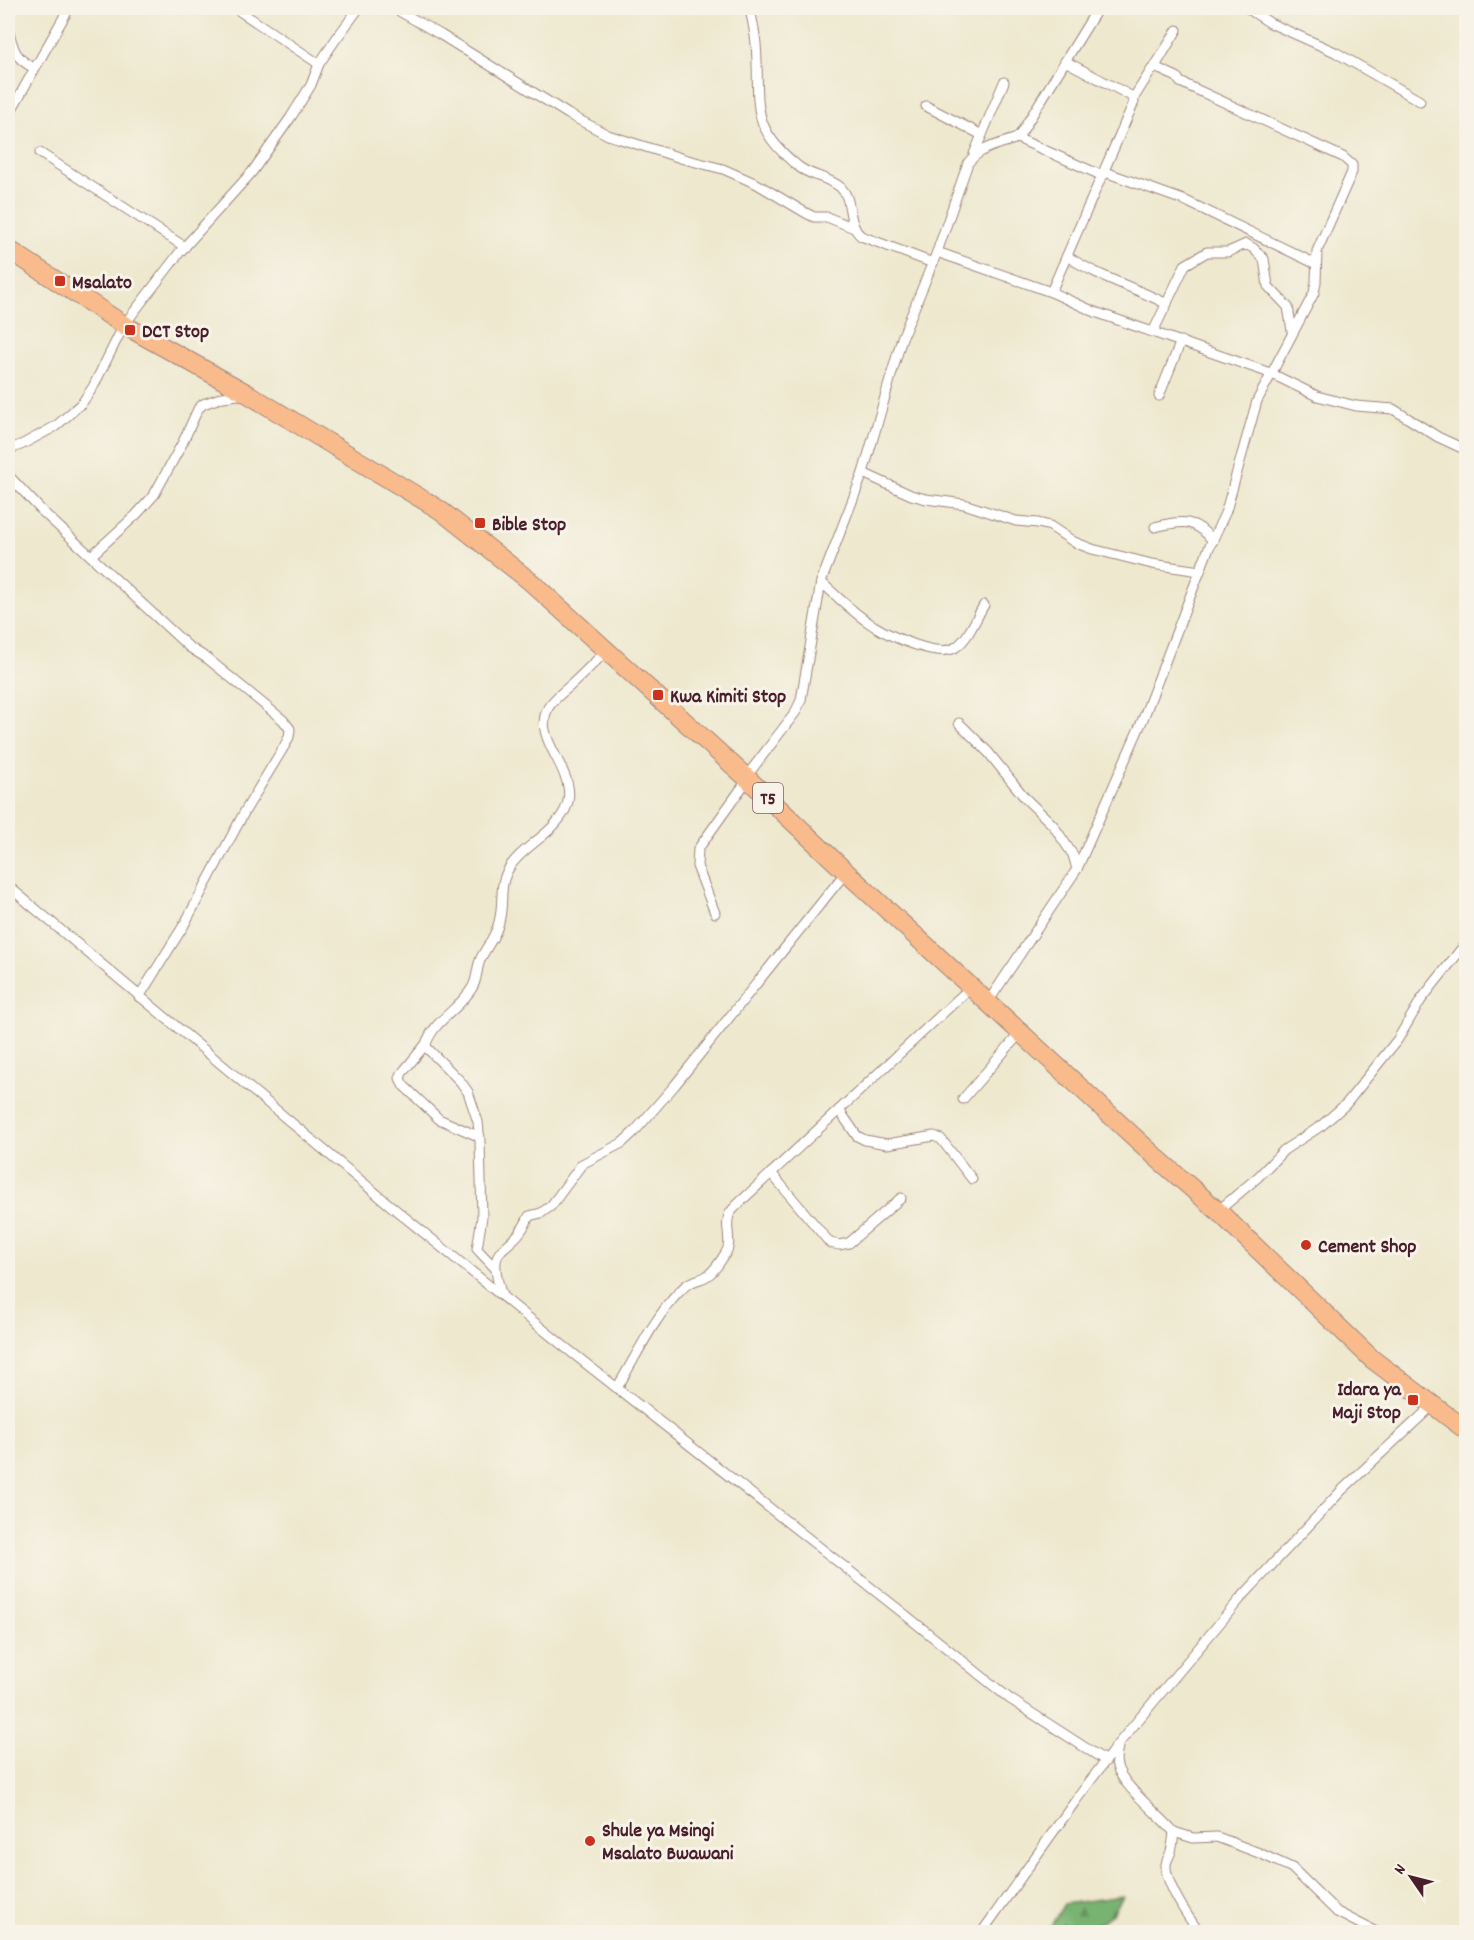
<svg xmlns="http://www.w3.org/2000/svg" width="1474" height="1940" font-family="Dekko,sans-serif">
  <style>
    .forest { fill: url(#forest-firs); stroke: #61694e; stroke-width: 1.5 }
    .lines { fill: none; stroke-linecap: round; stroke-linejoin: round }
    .street-casing { stroke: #9c847c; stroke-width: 11 }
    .highway-casing { stroke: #9c847c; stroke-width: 20 }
    .street { stroke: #fff; stroke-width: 9 }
    .highway { stroke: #fabb8c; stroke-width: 18 }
    .poi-dot { fill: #c8321e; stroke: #f7f3e8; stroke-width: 2 }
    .labels { text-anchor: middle; stroke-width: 6; stroke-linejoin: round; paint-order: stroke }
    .shield { fill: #f7f3e8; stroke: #7e5f64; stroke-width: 1.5 }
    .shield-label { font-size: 18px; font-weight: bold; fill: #4a1f2b }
    .poi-label { font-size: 20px; font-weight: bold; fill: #4a1f2b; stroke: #f7f3e8; text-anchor: start }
  </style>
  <defs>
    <pattern id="forest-firs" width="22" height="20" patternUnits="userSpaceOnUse" patternTransform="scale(1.5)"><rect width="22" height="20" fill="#78b372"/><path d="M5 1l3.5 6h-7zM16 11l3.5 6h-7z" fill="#64915e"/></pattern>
  </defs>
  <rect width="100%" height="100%" fill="#f7f3e8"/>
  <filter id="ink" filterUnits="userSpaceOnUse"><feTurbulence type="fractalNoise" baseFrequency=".0167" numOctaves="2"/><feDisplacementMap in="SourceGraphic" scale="12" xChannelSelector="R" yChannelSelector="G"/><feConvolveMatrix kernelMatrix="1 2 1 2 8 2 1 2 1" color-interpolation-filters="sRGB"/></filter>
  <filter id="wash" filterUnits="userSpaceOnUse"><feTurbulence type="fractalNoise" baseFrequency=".008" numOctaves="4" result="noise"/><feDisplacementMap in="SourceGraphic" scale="24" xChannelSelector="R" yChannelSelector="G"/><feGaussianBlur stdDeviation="1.35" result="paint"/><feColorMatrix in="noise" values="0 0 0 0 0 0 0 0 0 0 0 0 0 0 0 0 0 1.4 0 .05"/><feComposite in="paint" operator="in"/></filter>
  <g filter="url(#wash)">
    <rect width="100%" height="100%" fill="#eee8ce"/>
    <polygon class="forest" points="1123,1896 1113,1913 1089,1932 1047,1932 1064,1904"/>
  </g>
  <g filter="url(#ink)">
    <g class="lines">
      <defs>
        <g id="street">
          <polyline points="235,8 319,64"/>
          <polyline points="394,8 441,35 568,114 608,135 684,159 723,169 757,184 806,213 814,217 827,217 854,228"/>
          <path d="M750,8C752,20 755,32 756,44C761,102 746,125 799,167C811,176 828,177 840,187C854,199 846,224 861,236L933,263"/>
          <polyline points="1247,8 1270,23 1335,52 1420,101"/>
          <polyline points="1464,8 1466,9"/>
          <path d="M8,28C13,48 14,58 34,68"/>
          <polyline points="1154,68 1177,30"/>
          <polyline points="926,106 982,135"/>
          <polyline points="8,116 69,8"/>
          <polyline points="1017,138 1103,176"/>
          <polyline points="40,153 185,247"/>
          <polyline points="974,154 1004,82"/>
          <polyline points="1105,172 1186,201 1316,264"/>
          <polyline points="937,252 1051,292 1095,312 1270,373 1317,396 1356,406 1393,409 1438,437 1466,450"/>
          <path d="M1067,256C1098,277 1134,287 1167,304"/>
          <polyline points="1051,292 1134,102 1131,96 1065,61"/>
          <polyline points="1153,332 1185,265 1207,252 1228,252 1246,244 1253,248 1264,259 1268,286 1288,307 1292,331"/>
          <polyline points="1159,396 1181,341"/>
          <polyline points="8,450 23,444 56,426 82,403 93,387 124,325 180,252 252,172 291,117 311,85 319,64 336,39 359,8"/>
          <polyline points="863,473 911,495 926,499 964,504 1016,521 1038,523 1050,526 1074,542 1092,549 1152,564 1200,571"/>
          <polyline points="8,475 43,512 189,647 208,659 283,720 290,729 289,737 285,745 245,811 184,925 139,997"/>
          <path d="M1155,527C1181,521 1194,517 1213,541"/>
          <polyline points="91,556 136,515 154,495 183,442 198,409 203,404 223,397 245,394"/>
          <path d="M821,582C838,597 855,615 874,626C890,636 940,659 956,647C969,638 976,618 984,605"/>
          <polyline points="959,723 988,752 1025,798 1053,825 1073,855 1077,869"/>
          <path d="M746,777L795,713L801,700L821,582L863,473L902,338L937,252L968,163C980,147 999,145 1017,138L1021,133L1098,8"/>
          <polyline points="8,886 397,1211 561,1344 898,1609 1010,1699 1106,1761"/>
          <polyline points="715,913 697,866 698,849 748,779"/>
          <polyline points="988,1002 1077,869 1143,719 1208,550 1226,511 1257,401 1314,293 1316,282 1317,251 1352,172 1352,165 1343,157 1180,82 1177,77 1157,68 1152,69 1133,99"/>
          <polyline points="426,1044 402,1073 400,1078 403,1085 439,1119 480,1137"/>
          <polyline points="963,1099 1021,1032"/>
          <polyline points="839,1110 857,1136 865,1140 887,1144 934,1136 941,1139 972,1179"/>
          <polyline points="771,1173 830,1243 839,1245 849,1243 901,1198"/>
          <polyline points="1218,1211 1258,1177 1284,1150 1321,1126 1346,1104 1398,1039 1421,1000 1466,943"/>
          <path d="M495,1268L477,1249L482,1217L480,1142L478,1122L468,1092L460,1081L427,1048L426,1044C434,1020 460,1009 472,988C478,979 476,968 481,958C487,946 496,936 499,922C505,900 497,885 511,865C526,844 553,834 565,810C583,774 530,741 548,708C553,699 563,692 571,685C583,674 595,662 607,650"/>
          <path d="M502,1296C483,1237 512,1258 529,1216L541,1213L551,1206L582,1164L622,1143L635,1131L675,1085L846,872"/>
          <path d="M617,1388C637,1355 653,1319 680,1291C689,1281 693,1282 703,1278C713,1274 720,1262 725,1254C734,1242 723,1226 730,1213C732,1210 736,1206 739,1203L971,987"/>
          <path d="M1118,1747C1116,1754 1115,1759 1117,1766C1122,1786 1160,1815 1174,1832C1173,1839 1173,1845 1171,1851C1170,1856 1166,1860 1166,1865C1165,1883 1188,1917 1199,1932"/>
          <polyline points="1174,1832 1193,1838 1217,1837 1259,1853 1292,1868 1337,1912 1376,1932"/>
          <polyline points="982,1932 1076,1800 1118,1744 1240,1599 1342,1490 1433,1405"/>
        </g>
        <polyline id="highway" points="8,249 124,325 248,394 440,510 531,582 748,779 846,872 1158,1159 1218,1211 1372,1359 1466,1430"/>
      </defs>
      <use href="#street" class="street-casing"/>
      <use href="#highway" class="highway-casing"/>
      <use href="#street" class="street"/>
      <use href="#highway" class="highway"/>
    </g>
  </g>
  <g class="poi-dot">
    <rect x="54" y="275" width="12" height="12" rx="3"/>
    <rect x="124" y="324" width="12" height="12" rx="3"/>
    <rect x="474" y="517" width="12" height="12" rx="3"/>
    <rect x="652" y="689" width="12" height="12" rx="3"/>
    <circle cx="1306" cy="1245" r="6"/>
    <rect x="1407" y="1394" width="12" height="12" rx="3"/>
    <circle cx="590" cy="1841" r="6"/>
  </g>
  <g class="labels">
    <rect class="shield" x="753" y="783" width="30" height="30" rx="4.5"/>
    <g class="shield-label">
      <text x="768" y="804">T5</text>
    </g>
    <g class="poi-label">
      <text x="72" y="288">Msalato</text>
      <text x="142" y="337">DCT Stop</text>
      <text x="492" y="530">Bible Stop</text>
      <text x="670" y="702">Kwa Kimiti Stop</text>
      <text x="1318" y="1252">Cement Shop</text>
      <text x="1401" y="1395" text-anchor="end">Idara ya<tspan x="1401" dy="23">Maji Stop</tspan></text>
      <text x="602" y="1836">Shule ya Msingi<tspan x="602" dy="23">Msalato Bwawani</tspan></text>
    </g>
  </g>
  <rect width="1474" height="1940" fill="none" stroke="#f7f3e8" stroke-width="30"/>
  <g transform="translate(1411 1877) rotate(305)" stroke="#f7f3e8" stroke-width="4.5" paint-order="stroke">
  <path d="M0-4.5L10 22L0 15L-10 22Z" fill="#4a1f2b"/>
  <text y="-9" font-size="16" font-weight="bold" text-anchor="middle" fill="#4a1f2b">N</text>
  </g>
</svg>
